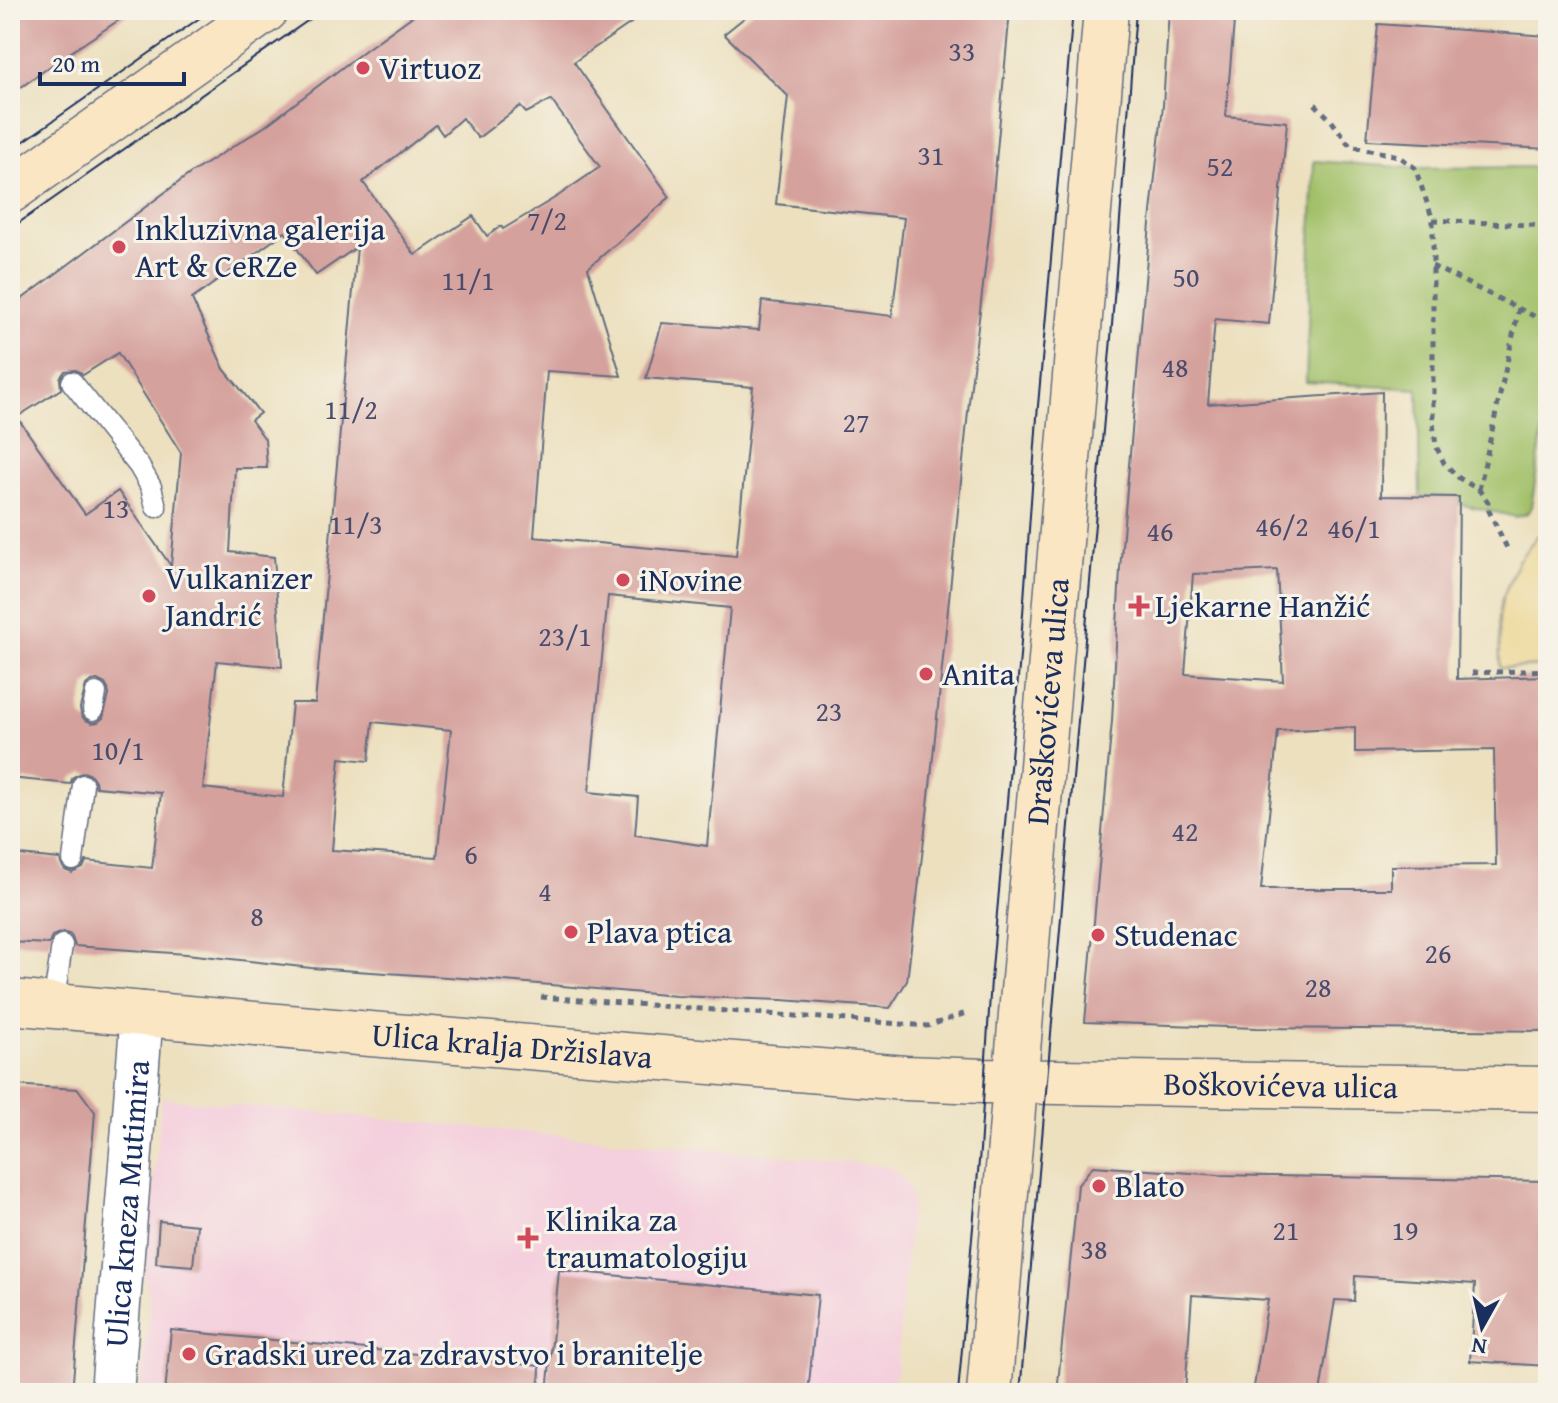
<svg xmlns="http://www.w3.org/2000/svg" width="1558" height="1403" font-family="'Gentium Book Plus',serif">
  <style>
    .built { fill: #f4cfdd }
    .green { fill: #a0bf66; stroke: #5e7762; stroke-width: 2 }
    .sand { fill: #eeda9e; stroke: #84847e; stroke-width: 2 }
    .building { fill: #d5a19d; fill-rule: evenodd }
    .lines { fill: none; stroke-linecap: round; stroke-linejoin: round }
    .lane-casing { stroke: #646d80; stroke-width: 23 }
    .street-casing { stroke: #646d80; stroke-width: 45 }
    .secondary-casing { stroke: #646d80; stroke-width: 47 }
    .path { stroke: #646d80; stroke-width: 5; stroke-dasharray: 6 6; stroke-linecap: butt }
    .lane { stroke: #fff; stroke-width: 20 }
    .street { stroke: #fff; stroke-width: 42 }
    .secondary { stroke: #fbe6c4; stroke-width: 44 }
    .tram { stroke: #1b2f5e; stroke-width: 2 }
    .poi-dot { fill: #d1495b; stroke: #f7f3e8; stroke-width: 3 }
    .labels { text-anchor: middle; stroke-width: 6; stroke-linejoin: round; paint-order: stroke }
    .number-label { font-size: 28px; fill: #4a4c6e }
    .poi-label { font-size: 32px; fill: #1b2f5e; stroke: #f7f3e8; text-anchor: start }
    .street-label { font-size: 32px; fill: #1b2f5e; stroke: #f7f3e8 }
  </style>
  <rect width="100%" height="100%" fill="#f7f3e8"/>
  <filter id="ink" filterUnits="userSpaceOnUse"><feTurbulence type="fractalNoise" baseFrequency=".0125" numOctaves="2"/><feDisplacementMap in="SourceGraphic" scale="16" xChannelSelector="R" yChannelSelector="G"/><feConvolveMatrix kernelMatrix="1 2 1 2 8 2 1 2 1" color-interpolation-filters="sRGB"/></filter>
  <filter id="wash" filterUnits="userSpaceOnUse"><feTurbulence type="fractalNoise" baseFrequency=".006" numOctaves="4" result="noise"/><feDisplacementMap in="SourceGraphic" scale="32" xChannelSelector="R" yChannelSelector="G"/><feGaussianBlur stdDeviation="1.8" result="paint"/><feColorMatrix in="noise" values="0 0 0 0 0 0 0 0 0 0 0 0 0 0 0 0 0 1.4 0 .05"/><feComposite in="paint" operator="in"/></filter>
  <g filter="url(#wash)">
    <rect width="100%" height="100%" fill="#ece0bf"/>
    <polygon class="built" points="162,1098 886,1166 898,1172 907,1185 912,1198 894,1393 140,1393 150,1301 144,1277"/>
    <polygon class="green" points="1314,161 1415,168 1548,167 1548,396 1531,508 1526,514 1516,517 1459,504 1459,497 1420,496 1418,389 1306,382"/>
    <polygon class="sand" points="1548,532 1548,666 1500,668 1499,617 1502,599 1518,561 1537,536"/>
    <g id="blocks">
      <g class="building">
        <polygon points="10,10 134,10 59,60 10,95"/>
        <path d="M421,10H650L574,62L670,197L588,268L621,376L547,371L534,537L736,556L753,387L646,378L662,323L759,330L762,301L892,316L904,218L776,204L788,96L724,34L754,10H1010L990,227L969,402L928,806L907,981L890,1008L782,1000L676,996L492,980L311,968L186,954L75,946L71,935L63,932L52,936L49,944L10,942V854L60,859L61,864L65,870L72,873L83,868L86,861L152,868L161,793L96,787L95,781L91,775L84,772L73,777L70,784L10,778V308L191,173L264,127L368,48ZM551,100L600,167L558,196L503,229L501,226L487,236L473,216L415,255L363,182L436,125L443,135L462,118L478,138L520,106L526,113ZM285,232L316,275L357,247L315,703H292L283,797L203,788L217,661L282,667L274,557L230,552L235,468H267L265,439L251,420L260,413L224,369L192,299ZM118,353L181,453L171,566L118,491L85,514L17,417L61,389L60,378L65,371L76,370L83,375ZM608,596L730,608L707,846L635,835L638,797L589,792ZM97,680L105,684L108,689L109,695L103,718L98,722L92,723L84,719L81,714L80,708L86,685L91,681ZM373,722L451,730L437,857L332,850L340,758L369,761Z"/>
        <path d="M1169,10H1235L1226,116L1287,122L1269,324L1215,319L1208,404L1382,392L1381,496L1459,497L1457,679L1548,676V1031L1257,1028L1085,1022L1112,721L1120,569L1151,212L1163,106ZM1277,570L1283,681L1185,674L1193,574ZM1355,727V752L1494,750L1496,865L1391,866V889H1261L1278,731Z"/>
        <polygon points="1378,24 1548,36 1548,149 1367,140"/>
        <polygon points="10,1085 78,1089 95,1112 72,1393 10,1393"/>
        <polygon points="1093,1166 1219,1175 1548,1181 1548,1366 1470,1361 1475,1284 1355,1276 1354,1301 1335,1300 1320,1393 1253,1393 1268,1300 1192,1295 1185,1393 1057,1393 1078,1185"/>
        <polygon points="159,1221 197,1225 193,1266 156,1263"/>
        <polygon points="559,1270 818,1295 808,1393 547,1393"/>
        <polygon points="171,1330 540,1366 539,1393 165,1393"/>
      </g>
    </g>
  </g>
  <g filter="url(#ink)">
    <use href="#blocks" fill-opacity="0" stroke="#646d80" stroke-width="2"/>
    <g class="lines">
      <defs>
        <g id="lane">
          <polyline points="72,382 139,466 151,487 156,507"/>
          <polyline points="93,710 96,693"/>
          <polyline points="73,860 83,785"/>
          <polyline points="53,1006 62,945"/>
        </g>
        <g id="street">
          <path id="s1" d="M112,1393L142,1013"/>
        </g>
        <g id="secondary">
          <polyline points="10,191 266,10"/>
          <path id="s2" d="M10,1002L334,1031L905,1078L984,1081L1548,1089"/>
          <path id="s3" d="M989,1393L1106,10"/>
        </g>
      </defs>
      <use href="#lane" class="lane-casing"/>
      <use href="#street" class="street-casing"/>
      <use href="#secondary" class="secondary-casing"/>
      <g class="path">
        <polyline points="1315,104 1331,120 1350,146 1399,156 1415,168 1433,220 1433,423 1436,446 1444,463 1459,478 1479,490 1488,502 1489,511 1507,548"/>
        <polyline points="1433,220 1548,226"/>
        <polyline points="1432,266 1548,323"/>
        <polyline points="1479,490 1519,308"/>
        <polyline points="1472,673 1548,670"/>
        <polyline points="541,997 928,1026 969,1012"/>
        <polyline points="1043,1393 1043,1391"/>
      </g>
      <use href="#lane" class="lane"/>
      <use href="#street" class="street"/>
      <use href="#secondary" class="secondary"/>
      <g class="tram">
        <polyline points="10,151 211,10"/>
        <polyline points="10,229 323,10"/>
        <polyline points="958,1393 980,1150 991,980 1020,656 1037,417 1073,10"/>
        <polyline points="1020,1393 1111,338 1136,10"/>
      </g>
    </g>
  </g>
  <g class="poi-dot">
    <circle cx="363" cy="68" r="8"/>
    <circle cx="119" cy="247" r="8"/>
    <circle cx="623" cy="580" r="8"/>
    <circle cx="149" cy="596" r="8"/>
    <path d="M1135 594h8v8h8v8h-8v8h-8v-8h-8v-8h8z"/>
    <circle cx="926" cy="674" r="8"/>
    <circle cx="571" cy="932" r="8"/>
    <circle cx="1098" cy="935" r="8"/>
    <circle cx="1099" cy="1186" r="8"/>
    <path d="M524 1226h8v8h8v8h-8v8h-8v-8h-8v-8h8z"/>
    <circle cx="189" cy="1354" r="8"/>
  </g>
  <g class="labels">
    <g class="number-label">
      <text x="962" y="61">33</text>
      <text x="931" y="165">31</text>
      <text x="1220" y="176">52</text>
      <text x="547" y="230">7/2</text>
      <text x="1186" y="287">50</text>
      <text x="468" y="290">11/1</text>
      <text x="1175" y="377">48</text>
      <text x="351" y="419">11/2</text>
      <text x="856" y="432">27</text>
      <text x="116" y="518">13</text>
      <text x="356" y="534">11/3</text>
      <text x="1282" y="536">46/2</text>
      <text x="1354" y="538">46/1</text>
      <text x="1160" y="541">46</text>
      <text x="565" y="646">23/1</text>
      <text x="829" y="721">23</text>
      <text x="118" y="760">10/1</text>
      <text x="1185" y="841">42</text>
      <text x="471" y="864">6</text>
      <text x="545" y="901">4</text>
      <text x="257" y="926">8</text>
      <text x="1438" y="963">26</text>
      <text x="1318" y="997">28</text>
      <text x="1286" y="1240">21</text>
      <text x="1405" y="1240">19</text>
      <text x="1094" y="1259">38</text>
    </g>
    <g class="poi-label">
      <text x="379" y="79">Virtuoz</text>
      <text x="135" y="240">Inkluzivna galerija<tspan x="135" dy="37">Art &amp; CeRZe</tspan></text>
      <text x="165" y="589">Vulkanizer<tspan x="165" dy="37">Jandrić</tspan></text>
      <text x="639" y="591">iNovine</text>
      <text x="1155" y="617">Ljekarne Hanžić</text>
      <text x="942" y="685">Anita</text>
      <text x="587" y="943">Plava ptica</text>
      <text x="1114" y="946">Studenac</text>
      <text x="1115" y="1197">Blato</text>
      <text x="546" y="1231">Klinika za<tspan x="546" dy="37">traumatologiju</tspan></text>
      <text x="205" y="1365">Gradski ured za zdravstvo i branitelje</text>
    </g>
    <g class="street-label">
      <text dy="11" stroke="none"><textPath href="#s3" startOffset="694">Draškovićeva ulica</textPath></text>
      <text dy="11" stroke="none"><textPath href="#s2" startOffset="504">Ulica kralja Držislava</textPath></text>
      <text dy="11" stroke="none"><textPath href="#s2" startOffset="1274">Boškovićeva ulica</textPath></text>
      <text dy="11" stroke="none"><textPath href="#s1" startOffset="190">Ulica kneza Mutimira</textPath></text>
    </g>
  </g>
  <rect width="1558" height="1403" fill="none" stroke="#f7f3e8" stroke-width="40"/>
  <g transform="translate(1482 1327) rotate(188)" stroke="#f7f3e8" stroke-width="6" paint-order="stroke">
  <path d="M0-6L14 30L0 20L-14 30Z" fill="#1b2f5e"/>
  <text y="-12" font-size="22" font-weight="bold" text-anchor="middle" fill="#1b2f5e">N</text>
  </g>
  <path d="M40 72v12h144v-12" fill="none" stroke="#1b2f5e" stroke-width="4"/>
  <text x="52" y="72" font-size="24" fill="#1b2f5e" stroke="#f7f3e8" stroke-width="6" paint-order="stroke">20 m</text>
</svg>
